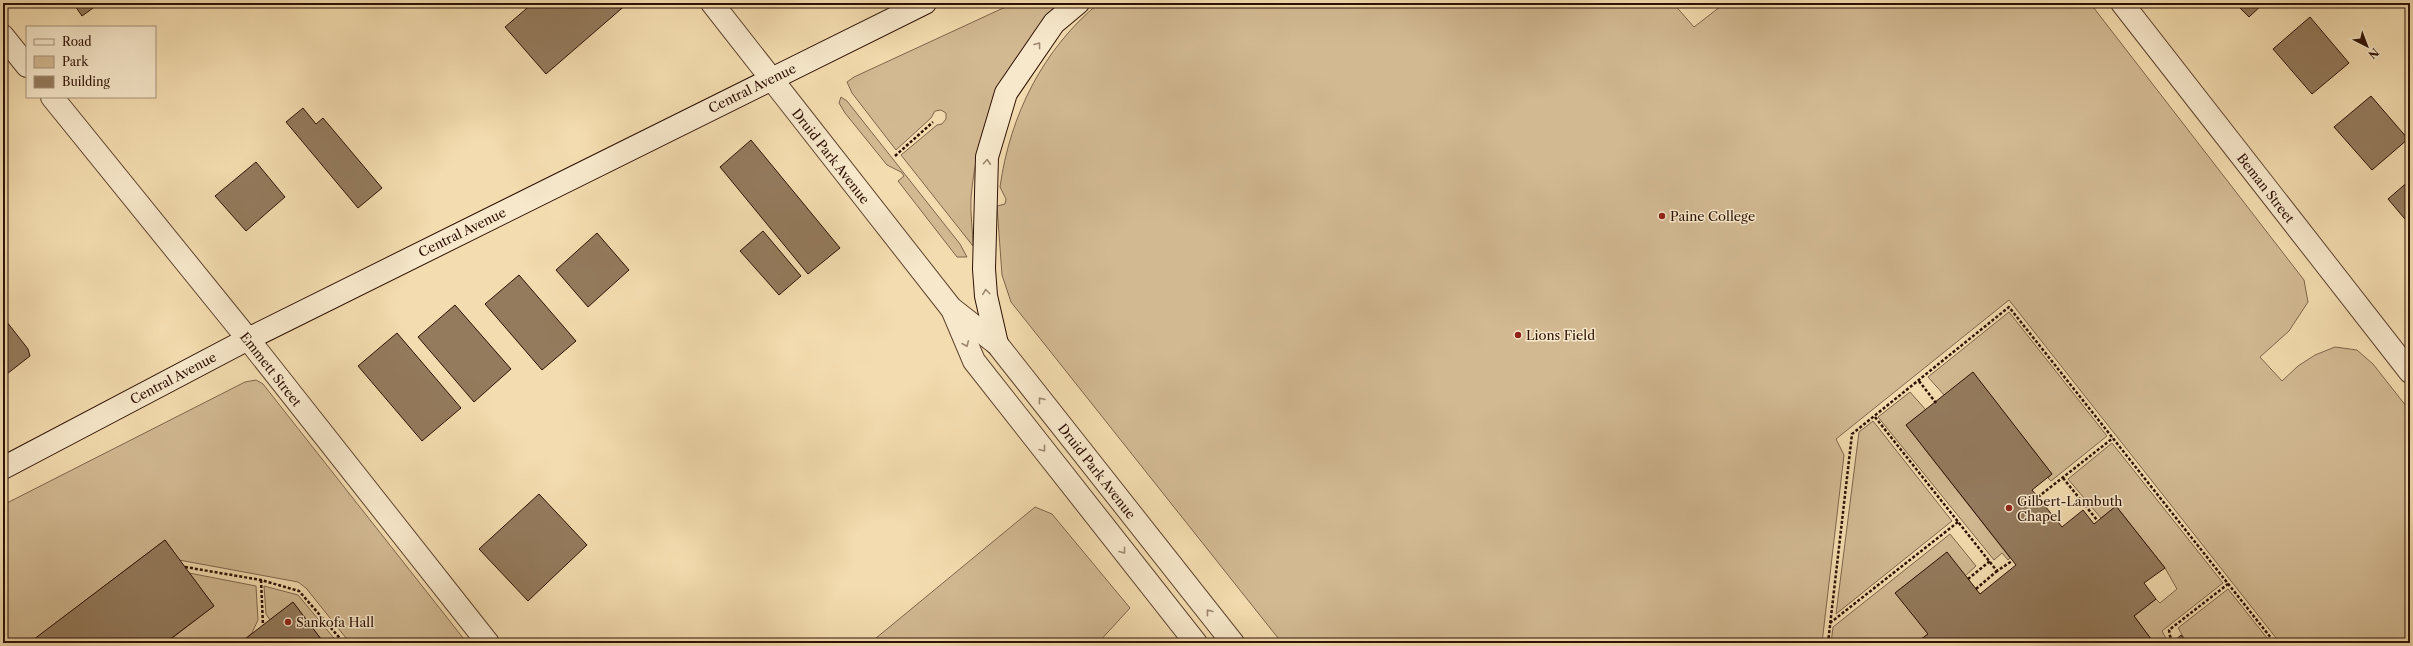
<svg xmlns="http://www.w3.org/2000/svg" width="2413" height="646" font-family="'Libre Caslon Text',serif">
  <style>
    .green { fill: #d2b992; stroke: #80654b }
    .building { fill: #947b5d; stroke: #2e1104 }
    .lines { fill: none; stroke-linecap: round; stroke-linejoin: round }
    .minor-casing { stroke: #5f442f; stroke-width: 24 }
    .tertiary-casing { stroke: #5f442f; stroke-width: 24 }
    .secondary-casing { stroke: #2e1104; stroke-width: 24 }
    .path { stroke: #2e1104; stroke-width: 2.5; stroke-dasharray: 3 2; stroke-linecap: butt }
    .minor { stroke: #f7e8cb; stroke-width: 22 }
    .tertiary { stroke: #f7e8cb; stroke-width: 22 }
    .secondary { stroke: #f7e8cb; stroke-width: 22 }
    .oneway { stroke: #9d8771 }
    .poi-dot { fill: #8f2418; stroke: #f7e8cb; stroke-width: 1.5 }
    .labels { text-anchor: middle; stroke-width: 3; stroke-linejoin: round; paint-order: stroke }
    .street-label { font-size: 13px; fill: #2e1104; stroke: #f7e8cb }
    .poi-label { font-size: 13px; fill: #2e1104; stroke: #f7e8cb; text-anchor: start }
  </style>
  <rect width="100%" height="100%" fill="#f3dcaf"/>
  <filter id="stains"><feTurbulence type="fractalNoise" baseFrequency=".005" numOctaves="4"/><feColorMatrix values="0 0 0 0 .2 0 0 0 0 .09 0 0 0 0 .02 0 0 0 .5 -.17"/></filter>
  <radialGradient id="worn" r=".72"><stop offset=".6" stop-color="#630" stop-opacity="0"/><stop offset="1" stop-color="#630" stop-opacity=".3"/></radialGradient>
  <g class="green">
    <path d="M1014,3H1059C1008,58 977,123 971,198C970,214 973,231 973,246L901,155L937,125L942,124L946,119V113L941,110L935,111L931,118L896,150L852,93L847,82L854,77Z"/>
    <path d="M1099,3H1673L1694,27L1725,3H2090L2304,280L2308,302L2289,331L2260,357L2282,381L2298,366L2315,355L2335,347L2357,350L2373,364L2410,411V643H2280L2009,300L1836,439L1844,455L1822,643H1282L1011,302L1002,275L997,206L1005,204L1006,199L1000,187C1010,115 1043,49 1099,3Z"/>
    <polygon points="841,97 847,101 960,244 967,257 957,257 898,181 904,176 901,172 887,165 845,113 839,103"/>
    <polygon points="2009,312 2107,436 2051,481 2048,478 2052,474 1973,373 1945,396 1928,377"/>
    <polygon points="256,380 263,384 467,643 350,643 306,588 298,582 179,560 165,540 29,643 3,643 3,505 245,382"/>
    <polygon points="1910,392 1926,410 1906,425 2010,558 2008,560 2002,553 1994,560 1878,417"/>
    <polygon points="1873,421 1952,521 1836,614 1859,432"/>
    <polygon points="2112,443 2223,583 2162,631 2168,642 2166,643 2154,643 2134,616 2156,599 2160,603 2177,589 2165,568 2116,506 2101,518 2068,479"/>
    <polygon points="1035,507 1052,514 1130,608 1098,643 870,643"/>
    <polygon points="1950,534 1976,566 1965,576 1947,553 1896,592 1928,634 1916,643 1831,643 1833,627"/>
    <polygon points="189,573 256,586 258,620 252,633 240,643 166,643 214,606"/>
    <polygon points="264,586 298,595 338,643 324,643 293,602 270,620 266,614"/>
    <polygon points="2228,589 2271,643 2187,643 2178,628"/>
  </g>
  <g class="building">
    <polygon points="73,3 100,3 82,16"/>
    <polygon points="533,3 628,3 546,74 505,27"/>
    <polygon points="2235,3 2264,3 2249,17"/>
    <polygon points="2310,17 2349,63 2312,94 2273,49"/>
    <polygon points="2371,96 2408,139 2372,170 2334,127"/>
    <polygon points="303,108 316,124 323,118 382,188 358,208 286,122"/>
    <polygon points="751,140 840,248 808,274 720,167"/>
    <polygon points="256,162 285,197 246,231 215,196"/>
    <polygon points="2410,180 2410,225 2388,199"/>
    <polygon points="763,231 801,276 779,295 740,251"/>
    <polygon points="597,233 629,270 588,307 556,270"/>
    <polygon points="519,275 576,341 542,370 485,304"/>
    <polygon points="455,305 511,369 474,402 418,337"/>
    <polygon points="3,317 28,349 30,356 3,377"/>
    <polygon points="397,333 461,408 422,441 358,366"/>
    <polygon points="1973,372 2052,474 2032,490 2062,527 2083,510 2094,524 2116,506 2165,568 2144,583 2156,599 2134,616 2154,643 1916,643 1928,634 1895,593 1947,552 1980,594 2016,565 1906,425"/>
    <polygon points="539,494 587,545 528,601 479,549"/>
    <polygon points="165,540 214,606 165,643 29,643"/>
    <polygon points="293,602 324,643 240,643 263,625"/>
    <polygon points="2181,635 2187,643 2171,643 2173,642"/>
  </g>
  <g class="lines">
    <defs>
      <g id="minor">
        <polyline points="2122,3 2410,372"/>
        <polyline points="3,36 27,66"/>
        <polyline points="52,97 248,339 488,643"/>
      </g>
      <g id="tertiary">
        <polyline points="712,3 951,308 997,344 1233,643"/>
        <polyline points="952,309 974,361 1196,643"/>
      </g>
      <g id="secondary">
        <polyline points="997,344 986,296 984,269 987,157 1006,93 1054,23 1078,3"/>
        <polyline points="3,468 248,339 925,3"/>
      </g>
    </defs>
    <use href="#minor" class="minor-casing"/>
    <use href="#tertiary" class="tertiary-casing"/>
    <use href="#secondary" class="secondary-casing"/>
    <g class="path">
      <polyline points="895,156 933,122"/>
      <polyline points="1919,381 1936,403"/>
      <polyline points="1875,417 1997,571 2012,561"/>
      <polyline points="2063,478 2097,520"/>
      <polyline points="2038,497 2113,438"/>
      <polyline points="185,567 261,580 299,591 344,643"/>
      <polyline points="1968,579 1990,561"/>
      <polyline points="261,580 263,625"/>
      <polyline points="1976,589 1997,571"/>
      <polyline points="1830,623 1958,522"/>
      <polyline points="2173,642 2170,636 2169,630 2228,584"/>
      <polyline points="1828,643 1852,434 2009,307 2275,643"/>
    </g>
    <use href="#minor" class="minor"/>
    <use href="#tertiary" class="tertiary"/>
    <use href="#secondary" class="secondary"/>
  </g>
  <defs><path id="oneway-chevron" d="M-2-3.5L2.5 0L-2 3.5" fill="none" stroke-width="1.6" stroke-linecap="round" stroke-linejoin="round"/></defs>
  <g class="oneway">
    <use href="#oneway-chevron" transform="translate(1038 45) rotate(-54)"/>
    <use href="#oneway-chevron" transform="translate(987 162) rotate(-86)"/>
    <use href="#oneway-chevron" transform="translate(986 292) rotate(-97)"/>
    <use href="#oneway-chevron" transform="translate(966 344) rotate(67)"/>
    <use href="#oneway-chevron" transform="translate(1041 400) rotate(-128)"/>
    <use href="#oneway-chevron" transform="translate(1043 449) rotate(52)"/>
    <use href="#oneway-chevron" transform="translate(1123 551) rotate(52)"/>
    <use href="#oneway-chevron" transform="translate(1209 612) rotate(-128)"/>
  </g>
  <g class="poi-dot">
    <circle cx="1662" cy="216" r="4"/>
    <circle cx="1518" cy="335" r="4"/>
    <circle cx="2009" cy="508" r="4"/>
    <circle cx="288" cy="622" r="4"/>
  </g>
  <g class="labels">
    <g class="street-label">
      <text transform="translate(752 88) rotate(-26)" y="5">Central Avenue</text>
      <text transform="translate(831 156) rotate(52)" y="5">Druid Park Avenue</text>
      <text transform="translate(2266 188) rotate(52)" y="5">Beman Street</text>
      <text transform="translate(462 232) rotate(-26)" y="5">Central Avenue</text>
      <text transform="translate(271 369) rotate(52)" y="5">Emmett Street</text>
      <text transform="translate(173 378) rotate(-28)" y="5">Central Avenue</text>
      <text transform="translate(1097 471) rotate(52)" y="5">Druid Park Avenue</text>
    </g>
    <g class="poi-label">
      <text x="1670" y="221">Paine College</text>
      <text x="1526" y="340">Lions Field</text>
      <text x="2017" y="506">Gilbert-Lambuth<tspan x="2017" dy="15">Chapel</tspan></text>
      <text x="296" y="627">Sankofa Hall</text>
    </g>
  </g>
  <rect width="2413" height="646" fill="none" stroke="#f3dcaf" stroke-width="16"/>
  <rect x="4" y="4" width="2405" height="638" fill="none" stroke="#2e1104" stroke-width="2"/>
  <rect x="8" y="8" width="2397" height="630" fill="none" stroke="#2e1104"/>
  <rect x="26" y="26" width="130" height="72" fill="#f7e8cb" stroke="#a7927b"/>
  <rect x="34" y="39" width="20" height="6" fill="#f7e8cb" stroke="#a7927b"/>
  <text x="62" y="46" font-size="12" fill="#2e1104">Road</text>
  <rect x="34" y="56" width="20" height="12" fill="#d2b992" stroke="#a7927b"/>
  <text x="62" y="66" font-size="12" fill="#2e1104">Park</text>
  <rect x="34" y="76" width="20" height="12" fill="#947b5d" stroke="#a7927b"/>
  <text x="62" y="86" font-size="12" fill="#2e1104">Building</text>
  <g transform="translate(2367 46) rotate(138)" stroke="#f7e8cb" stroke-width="3" paint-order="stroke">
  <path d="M0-3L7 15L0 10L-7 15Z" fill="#2e1104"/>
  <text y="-6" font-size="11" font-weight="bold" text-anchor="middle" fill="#2e1104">N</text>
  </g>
  <rect width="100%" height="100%" filter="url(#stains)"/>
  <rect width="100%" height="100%" fill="url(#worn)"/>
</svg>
